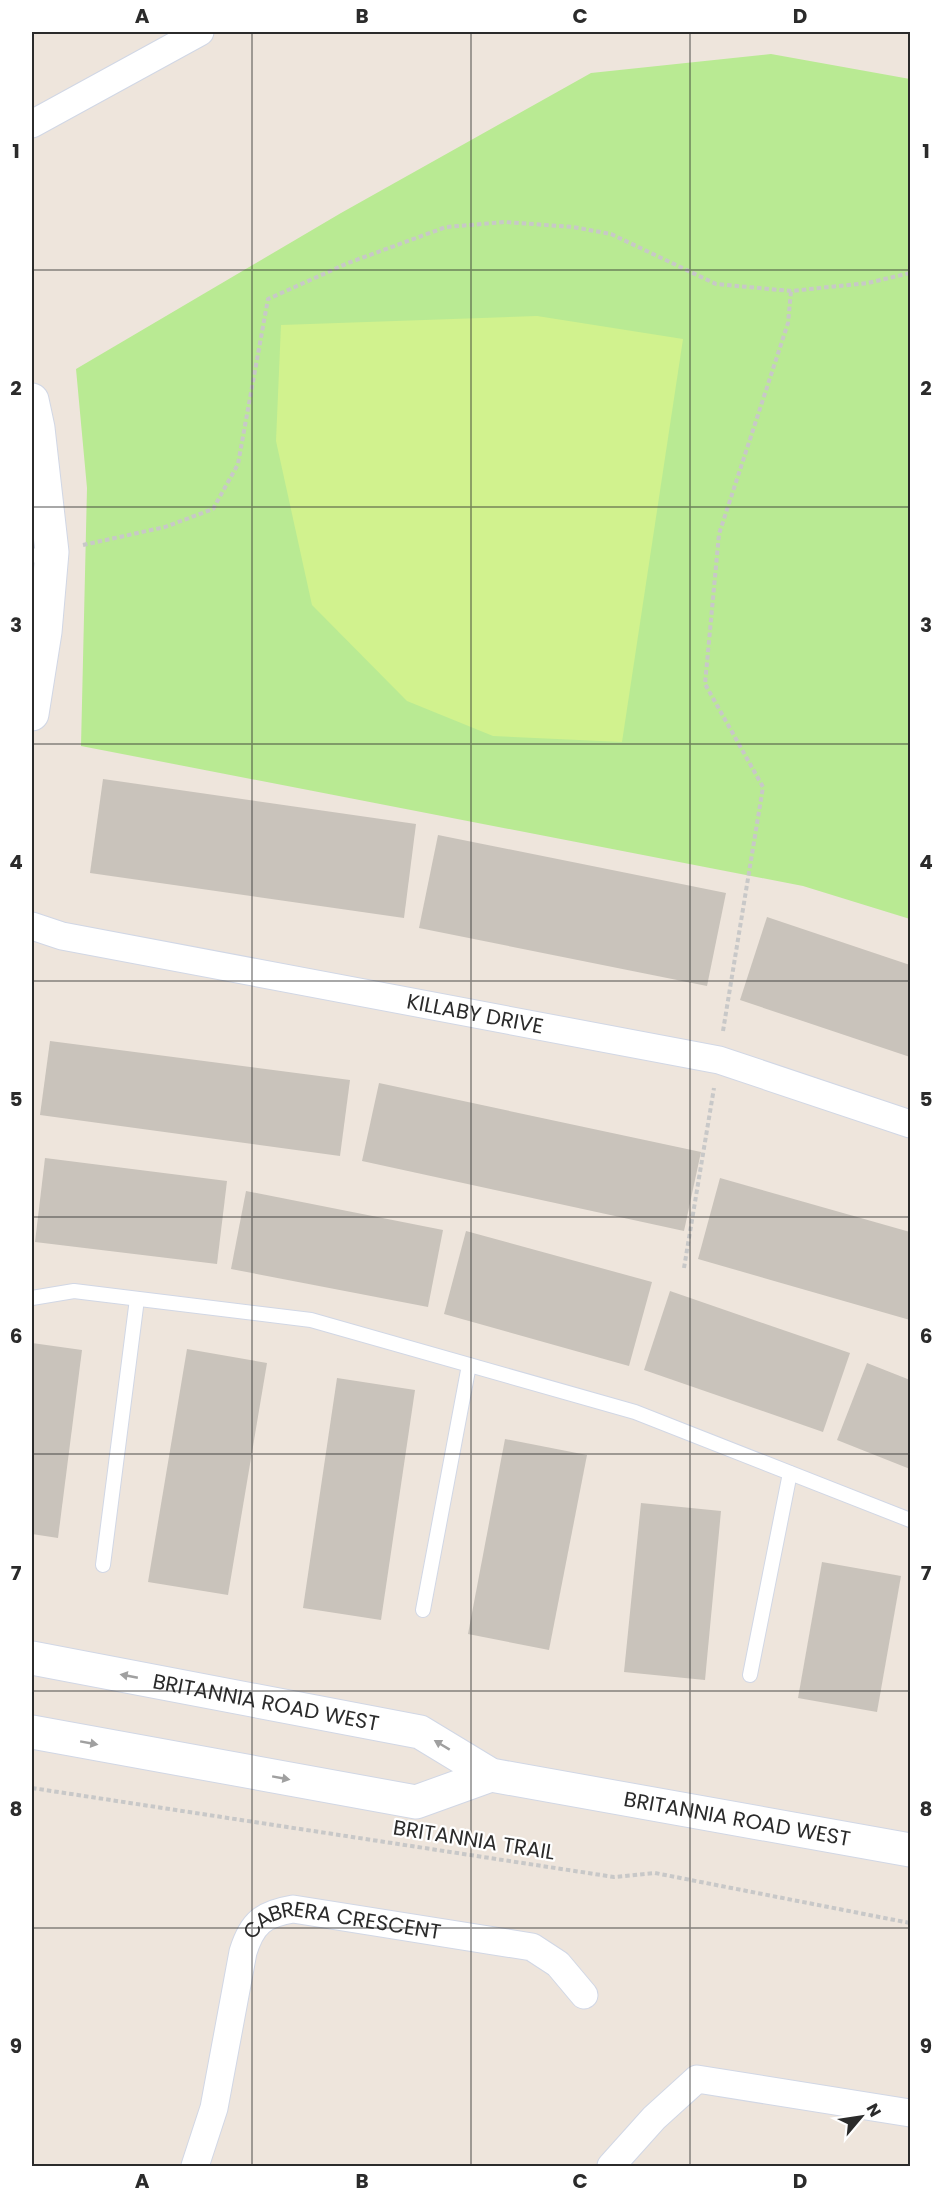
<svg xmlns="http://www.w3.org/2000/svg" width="942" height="2198" font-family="Poppins,sans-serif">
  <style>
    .green { fill: #b9ea93 }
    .pitch { fill: #d1f28e }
    .building { fill: #c9c3bb }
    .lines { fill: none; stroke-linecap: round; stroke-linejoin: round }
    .lane-casing { stroke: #d1d7e5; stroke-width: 16 }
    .street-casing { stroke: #d1d7e5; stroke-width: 29 }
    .secondary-casing { stroke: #d1d7e5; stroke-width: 35 }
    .path { stroke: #c8c8c8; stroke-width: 4; stroke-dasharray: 4.5 3; stroke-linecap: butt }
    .lane { stroke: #fff; stroke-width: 14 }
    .street { stroke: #fff; stroke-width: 27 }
    .secondary { stroke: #fff; stroke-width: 33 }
    .oneway { fill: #a0a0a0 }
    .grid { fill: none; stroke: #2b2b2b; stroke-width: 1.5; stroke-opacity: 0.55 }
    .labels { text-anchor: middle; stroke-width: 4.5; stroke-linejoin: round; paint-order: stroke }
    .street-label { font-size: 21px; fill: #2b2b2b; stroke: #fff }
    .neatline { fill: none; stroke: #2b2b2b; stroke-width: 2 }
    .grid-label { font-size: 20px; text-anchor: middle; font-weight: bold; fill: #2b2b2b }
  </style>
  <rect width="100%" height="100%" fill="#eee5dc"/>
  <polygon class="green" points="771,54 910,79 910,919 803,886 81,746 87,488 76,369 341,213 591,73"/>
  <polygon class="pitch" points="537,316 683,339 622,742 493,736 407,701 312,605 276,441 281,325"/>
  <g class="building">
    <polygon points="103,779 416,824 404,918 90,873"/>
    <polygon points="438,835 726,893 707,986 419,928"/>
    <polygon points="767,917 910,965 910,1057 740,1000"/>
    <polygon points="50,1041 350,1080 340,1156 40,1115"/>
    <polygon points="379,1083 701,1152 684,1231 362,1161"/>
    <polygon points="45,1158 227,1181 217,1264 35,1242"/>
    <polygon points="720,1178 910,1232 910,1320 698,1259"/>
    <polygon points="246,1191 443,1230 428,1307 231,1269"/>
    <polygon points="466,1231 652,1282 629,1366 444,1314"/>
    <polygon points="670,1291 850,1353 823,1432 644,1370"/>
    <polygon points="32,1343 82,1350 58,1538 32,1534"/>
    <polygon points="187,1349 267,1363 228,1595 148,1582"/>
    <polygon points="867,1363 910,1380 910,1469 837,1440"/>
    <polygon points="337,1378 415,1390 381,1620 303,1608"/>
    <polygon points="505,1439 587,1455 549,1650 468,1634"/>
    <polygon points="641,1503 721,1511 705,1680 624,1672"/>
    <polygon points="822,1562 901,1576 877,1712 798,1698"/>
  </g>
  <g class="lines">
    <defs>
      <g id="lane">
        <polyline points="32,556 52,552"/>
        <polyline points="32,1298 74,1291 311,1320 635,1412 910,1520"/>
        <polyline points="103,1565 137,1299"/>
        <polyline points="423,1610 469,1365"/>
        <polyline points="750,1675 790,1473"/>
      </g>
      <g id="street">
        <polyline points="32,124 200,32"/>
        <path id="s1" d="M32,926L62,936L719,1060L910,1124"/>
        <path id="s2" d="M195,2166L214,2108L243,1952C252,1923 263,1914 293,1909L532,1947L558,1964L584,1995"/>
        <polyline points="611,2166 654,2118 697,2079 910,2113"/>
      </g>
      <g id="secondary">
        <polyline points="32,400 38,428 52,552 45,632 32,714"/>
        <path id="s3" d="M32,1658L420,1732L491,1775L910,1850"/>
        <polyline points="32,1732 416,1802 491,1775"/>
      </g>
    </defs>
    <use href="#lane" class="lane-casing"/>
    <use href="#street" class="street-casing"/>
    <use href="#secondary" class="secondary-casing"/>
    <g class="path">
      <polyline points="83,545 165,527 213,509 238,464 268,299 348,263 446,227 505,222 573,227 611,234 716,284 791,291 868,283 910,273"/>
      <polyline points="723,1031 763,787 705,684 719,534 788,323 791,291"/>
      <polyline points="684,1268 714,1088"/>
      <polyline points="32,1788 614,1877 655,1873 910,1923"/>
    </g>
    <use href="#lane" class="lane"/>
    <use href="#street" class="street"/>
    <use href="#secondary" class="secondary"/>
  </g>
  <defs><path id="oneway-solid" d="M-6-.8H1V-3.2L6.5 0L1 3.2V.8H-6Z" transform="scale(1.5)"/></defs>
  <g class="oneway">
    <use href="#oneway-solid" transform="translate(129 1676) rotate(-169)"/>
    <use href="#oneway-solid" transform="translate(89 1743) rotate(10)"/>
    <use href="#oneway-solid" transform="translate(442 1745) rotate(-149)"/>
    <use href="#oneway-solid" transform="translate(281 1778) rotate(10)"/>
  </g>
  <path class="grid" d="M252,32V2166M471,32V2166M690,32V2166M32,270H910M32,507H910M32,744H910M32,981H910M32,1217H910M32,1454H910M32,1691H910M32,1928H910"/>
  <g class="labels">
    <g class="street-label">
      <text dy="7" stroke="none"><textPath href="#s1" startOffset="452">KILLABY DRIVE</textPath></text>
      <text dy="7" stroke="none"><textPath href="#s3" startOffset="238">BRITANNIA ROAD WEST</textPath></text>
      <text dy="7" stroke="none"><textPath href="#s3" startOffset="728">BRITANNIA ROAD WEST</textPath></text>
      <text transform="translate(474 1840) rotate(9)" y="7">BRITANNIA TRAIL</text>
      <text dy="7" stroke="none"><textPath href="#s2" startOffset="338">CABRERA CRESCENT</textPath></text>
    </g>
  </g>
  <rect width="942" height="2198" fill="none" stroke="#ffffff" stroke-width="66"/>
  <g transform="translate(861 2117) rotate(61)" stroke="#ffffff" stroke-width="4.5" paint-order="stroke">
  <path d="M0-4.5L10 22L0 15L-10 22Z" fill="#2b2b2b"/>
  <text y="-9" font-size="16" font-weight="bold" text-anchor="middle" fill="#2b2b2b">N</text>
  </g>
  <rect x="33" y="33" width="876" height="2132" class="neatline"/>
  <g class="grid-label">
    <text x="142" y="23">A</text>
    <text x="362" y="23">B</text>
    <text x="580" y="23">C</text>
    <text x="800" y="23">D</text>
    <text x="16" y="158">1</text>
    <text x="926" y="158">1</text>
    <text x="16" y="395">2</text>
    <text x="926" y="395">2</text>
    <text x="16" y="632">3</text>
    <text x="926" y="632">3</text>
    <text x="16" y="869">4</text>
    <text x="926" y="869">4</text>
    <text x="16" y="1106">5</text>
    <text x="926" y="1106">5</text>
    <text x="16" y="1343">6</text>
    <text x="926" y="1343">6</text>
    <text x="16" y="1580">7</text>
    <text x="926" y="1580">7</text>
    <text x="16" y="1816">8</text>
    <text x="926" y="1816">8</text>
    <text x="16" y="2053">9</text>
    <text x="926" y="2053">9</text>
    <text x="142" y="2188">A</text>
    <text x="362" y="2188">B</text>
    <text x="580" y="2188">C</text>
    <text x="800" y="2188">D</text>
  </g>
</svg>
